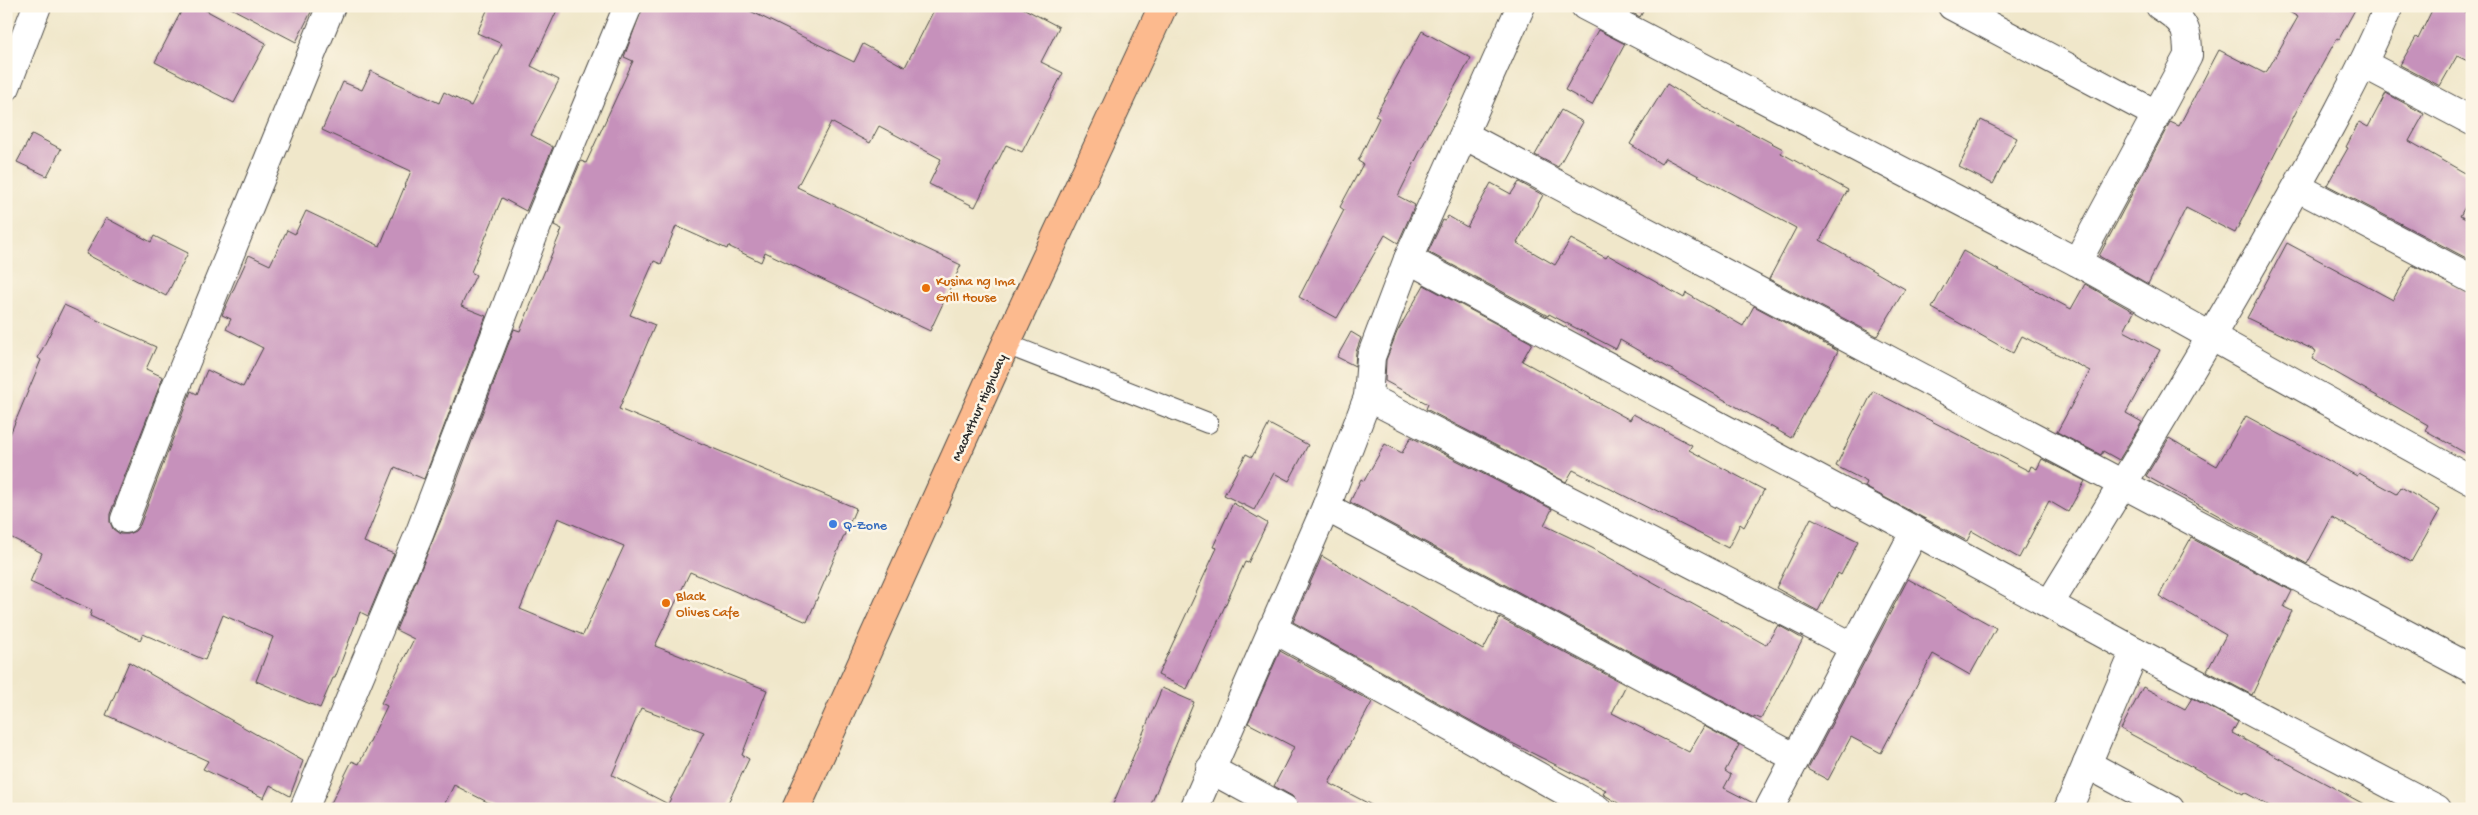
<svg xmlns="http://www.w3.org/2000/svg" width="2478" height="815" font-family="'Gochi Hand',sans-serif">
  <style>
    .building { fill: #c691bb; fill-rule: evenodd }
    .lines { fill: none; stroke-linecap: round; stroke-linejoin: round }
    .service-casing { stroke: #494743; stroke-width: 22 }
    .minor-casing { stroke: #494743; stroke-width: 30 }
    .trunk-casing { stroke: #494743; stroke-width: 30 }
    .service { stroke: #fff; stroke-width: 20 }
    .minor { stroke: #fff; stroke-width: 28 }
    .trunk { stroke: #fcba8e; stroke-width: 28 }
    .food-dot { fill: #e8710a; stroke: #fcf5e5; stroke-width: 2 }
    .shop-dot { fill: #3f7fe0; stroke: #fcf5e5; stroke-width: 2 }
    .labels { text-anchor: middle; stroke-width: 5; stroke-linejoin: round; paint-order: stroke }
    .food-label { font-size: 14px; fill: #c56008; stroke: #fcf5e5; text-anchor: start }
    .street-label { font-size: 14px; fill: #2b2b2b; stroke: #fcf5e5 }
    .shop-label { font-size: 14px; fill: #366cbe; stroke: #fcf5e5; text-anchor: start }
  </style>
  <rect width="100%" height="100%" fill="#fcf5e5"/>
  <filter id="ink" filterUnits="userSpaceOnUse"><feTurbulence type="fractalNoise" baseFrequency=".02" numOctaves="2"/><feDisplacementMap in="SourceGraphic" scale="10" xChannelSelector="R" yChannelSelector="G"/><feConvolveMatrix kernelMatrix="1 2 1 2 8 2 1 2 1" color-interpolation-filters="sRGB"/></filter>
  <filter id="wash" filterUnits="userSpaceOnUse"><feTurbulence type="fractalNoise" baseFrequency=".0096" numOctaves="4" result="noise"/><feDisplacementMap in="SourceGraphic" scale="20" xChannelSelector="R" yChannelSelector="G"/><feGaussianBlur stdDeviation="1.12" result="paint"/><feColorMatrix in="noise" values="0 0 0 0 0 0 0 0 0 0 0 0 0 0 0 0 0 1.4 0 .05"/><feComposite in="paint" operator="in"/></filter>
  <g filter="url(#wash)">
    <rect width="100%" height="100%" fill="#f0e7ca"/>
    <g id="blocks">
      <g class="building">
        <polygon points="184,6 198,6 266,43 234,103 155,62"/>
        <polygon points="227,6 314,6 296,42"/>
        <polygon points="489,6 559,6 531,66 559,80 531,135 553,147 526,211 502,198 471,272 476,275 461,306 486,316 424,479 395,467 364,542 394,554 368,616 360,612 335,678 333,678 320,708 256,681 273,637 223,615 205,660 143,634 140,640 90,616 92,610 30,582 42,553 6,535 6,444 41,360 38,358 64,305 156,347 146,369 163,377 110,514 110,522 113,529 120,534 128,534 135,531 140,525 191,391 197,394 207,370 243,387 263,348 226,329 231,319 222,315 249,255 270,265 287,230 295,234 306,211 380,246 411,171 322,130 343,82 362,90 371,71 439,103 444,92 471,106 502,44 477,33"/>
        <path d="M643,6H740L854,62L863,44L905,67L936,6H1019L1059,27L1041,62L1063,73L1022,152L1006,145L975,207L929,184L941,159L879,126L870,143L831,122L797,187L961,265L930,331L765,252L761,262L728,246L727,249L676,226L661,264L654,261L630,315L655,325L619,409L856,508L807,622L690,572L655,646L767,690L742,755L749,759L725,809H501L454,785L442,809H328L352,761L359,764L387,706L381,703L414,639L396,630L453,491L514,329L520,331L562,229L554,225L581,161L586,163L633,61L624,57ZM558,518L624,546L583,635L520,609ZM641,708L704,732L668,804L612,775Z"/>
        <polygon points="1619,6 1646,6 1640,17"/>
        <polygon points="2279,6 2357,6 2339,39 2337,38 2297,110 2235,233 2186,208 2148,284 2099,256 2170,122 2179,126 2219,50 2264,73 2267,71 2298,17"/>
        <polygon points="2434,6 2453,6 2472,16 2472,63 2457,56 2440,86 2400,65 2416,37 2418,39"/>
        <polygon points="1598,30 1625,44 1592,105 1565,90"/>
        <polygon points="1422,31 1471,58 1430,131 1398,196 1415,205 1398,243 1385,235 1337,318 1299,297 1344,210 1340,207 1363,164 1358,161 1379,118 1375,116"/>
        <polygon points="1667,84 1707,109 1783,149 1781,153 1848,190 1820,240 1905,289 1877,336 1769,279 1796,228 1665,158 1661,164 1630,144"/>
        <polygon points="2386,93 2424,114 2409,141 2472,177 2472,194 2460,216 2472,222 2472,261 2327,185 2348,148 2346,147 2359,122 2368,127"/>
        <polygon points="1561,110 1583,122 1558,167 1535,155"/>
        <polygon points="1981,120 2017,138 1993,184 1959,167"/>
        <polygon points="32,134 61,149 47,176 17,162"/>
        <polygon points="1519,182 1543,195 1517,243 1555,265 1571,239 1606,258 1608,255 1684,298 1686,293 1743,326 1754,306 1838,351 1791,438 1620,340 1616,349 1549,314 1548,316 1428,252 1443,220 1445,221 1448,216 1467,227 1491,183 1511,194"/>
        <polygon points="106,218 151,242 154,236 188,253 166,296 86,254"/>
        <polygon points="2287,243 2393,300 2412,265 2472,294 2472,457 2425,430 2428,425 2312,359 2316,351 2247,318"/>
        <polygon points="1963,251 2071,309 2085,284 2134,312 2124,331 2160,350 2126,413 2142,422 2119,460 2103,451 2101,455 2057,432 2090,371 2022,336 2013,353 1932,308"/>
        <polygon points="1424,285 1532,343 1522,361 1630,420 1633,414 1692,445 1689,450 1764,490 1744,527 1740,524 1728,548 1573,470 1566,482 1426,409 1428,404 1385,381 1386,360 1397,332"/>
        <polygon points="1351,332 1361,338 1356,352 1355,366 1337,357"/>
        <polygon points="1873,391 2029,471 2031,466 2037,469 2042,459 2085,481 2068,512 2049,501 2019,558 1972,531 1967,541 1865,487 1867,482 1836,466"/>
        <polygon points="2246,416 2357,476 2359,473 2397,494 2401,487 2440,510 2411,562 2332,517 2307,564 2146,476 2169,438 2217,466"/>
        <polygon points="1269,424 1308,445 1289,481 1274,473 1254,510 1224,495 1246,454 1252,457"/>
        <polygon points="1411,437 1552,509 1544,525 1592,548 1766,645 1778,625 1803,639 1761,719 1754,716 1754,718 1350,502 1361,479 1364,481 1385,444 1402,453"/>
        <polygon points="1233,503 1267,523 1248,563 1245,562 1187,689 1158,675 1217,548 1213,547"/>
        <polygon points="1811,518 1858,541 1841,575 1838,573 1818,611 1776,588"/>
        <polygon points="2191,538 2292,591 2284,607 2292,611 2252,695 2207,671 2226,635 2159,596"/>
        <polygon points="1322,556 1483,650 1500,618 1626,685 1612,713 1689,752 1704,726 1739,745 1725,771 1731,775 1724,788 1755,804 1754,809 1628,809 1603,794 1606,790 1498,736 1293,622"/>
        <polygon points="1908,579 1996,628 1970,675 1933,654 1881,753 1851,737 1828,780 1808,769"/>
        <polygon points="1280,651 1372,702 1329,783 1379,809 1300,809 1292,796 1274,786 1294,747 1248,723"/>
        <polygon points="129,662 303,761 290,796 270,785 264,798 203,769 208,761 106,715"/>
        <polygon points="2143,687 2185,709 2192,698 2238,722 2232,733 2373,809 2275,809 2244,792 2243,794 2121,729"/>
        <polygon points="1162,688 1194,702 1149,809 1111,809"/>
      </g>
    </g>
  </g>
  <g filter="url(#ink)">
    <use href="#blocks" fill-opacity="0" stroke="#494743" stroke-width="1"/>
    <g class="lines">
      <defs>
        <polyline id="service" points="1006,344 1208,423"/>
        <g id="minor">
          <polyline points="1585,6 2077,262 2472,481"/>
          <polyline points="1952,6 2156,114"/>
          <polyline points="2364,64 2472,121"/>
          <polyline points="6,87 37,6"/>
          <polyline points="1464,135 2472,669"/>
          <polyline points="2297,187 2472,279"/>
          <polyline points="1408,259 1915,531"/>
          <path d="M2077,262L2188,56C2188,27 2184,21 2160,6"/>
          <polyline points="1368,397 1854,647"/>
          <polyline points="1326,507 1796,758"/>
          <polyline points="125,519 174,391 331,6"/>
          <path d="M2050,603C2122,486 2193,369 2261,250C2306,170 2353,91 2389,6"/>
          <polyline points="1272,628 1597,809"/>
          <polyline points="2087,764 2170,809"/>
          <polyline points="1210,769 1284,809"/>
          <polyline points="304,809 420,532 537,226 628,6"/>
          <polyline points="1194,809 1326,507 1368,397 1371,357 1408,259 1521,6"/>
          <polyline points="1769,809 1915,531 2135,651 2437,809"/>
          <polyline points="2068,809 2135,651"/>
        </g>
        <polyline id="trunk" points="796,809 1006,344 1163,6"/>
      </defs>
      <use href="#service" class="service-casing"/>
      <use href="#minor" class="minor-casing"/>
      <use href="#trunk" class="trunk-casing"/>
      <use href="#service" class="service"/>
      <use href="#minor" class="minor"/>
      <use href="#trunk" class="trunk"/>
    </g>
  </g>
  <g class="food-dot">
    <circle cx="926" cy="288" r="5"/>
    <circle cx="666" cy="603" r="5"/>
  </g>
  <circle class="shop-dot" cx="833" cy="524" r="5"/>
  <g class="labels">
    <g class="food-label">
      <text x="936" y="285">Kusina ng Ima<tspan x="936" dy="16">Grill House</tspan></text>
      <text x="676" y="600">Black<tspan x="676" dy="16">Olives Cafe</tspan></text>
    </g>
    <g class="street-label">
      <text transform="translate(978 407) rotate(-66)" y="5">MacArthur Highway</text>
    </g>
    <g class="shop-label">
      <text x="843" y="529">Q-Zone</text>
    </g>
  </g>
  <rect width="2478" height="815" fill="none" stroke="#fcf5e5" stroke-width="25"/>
</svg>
